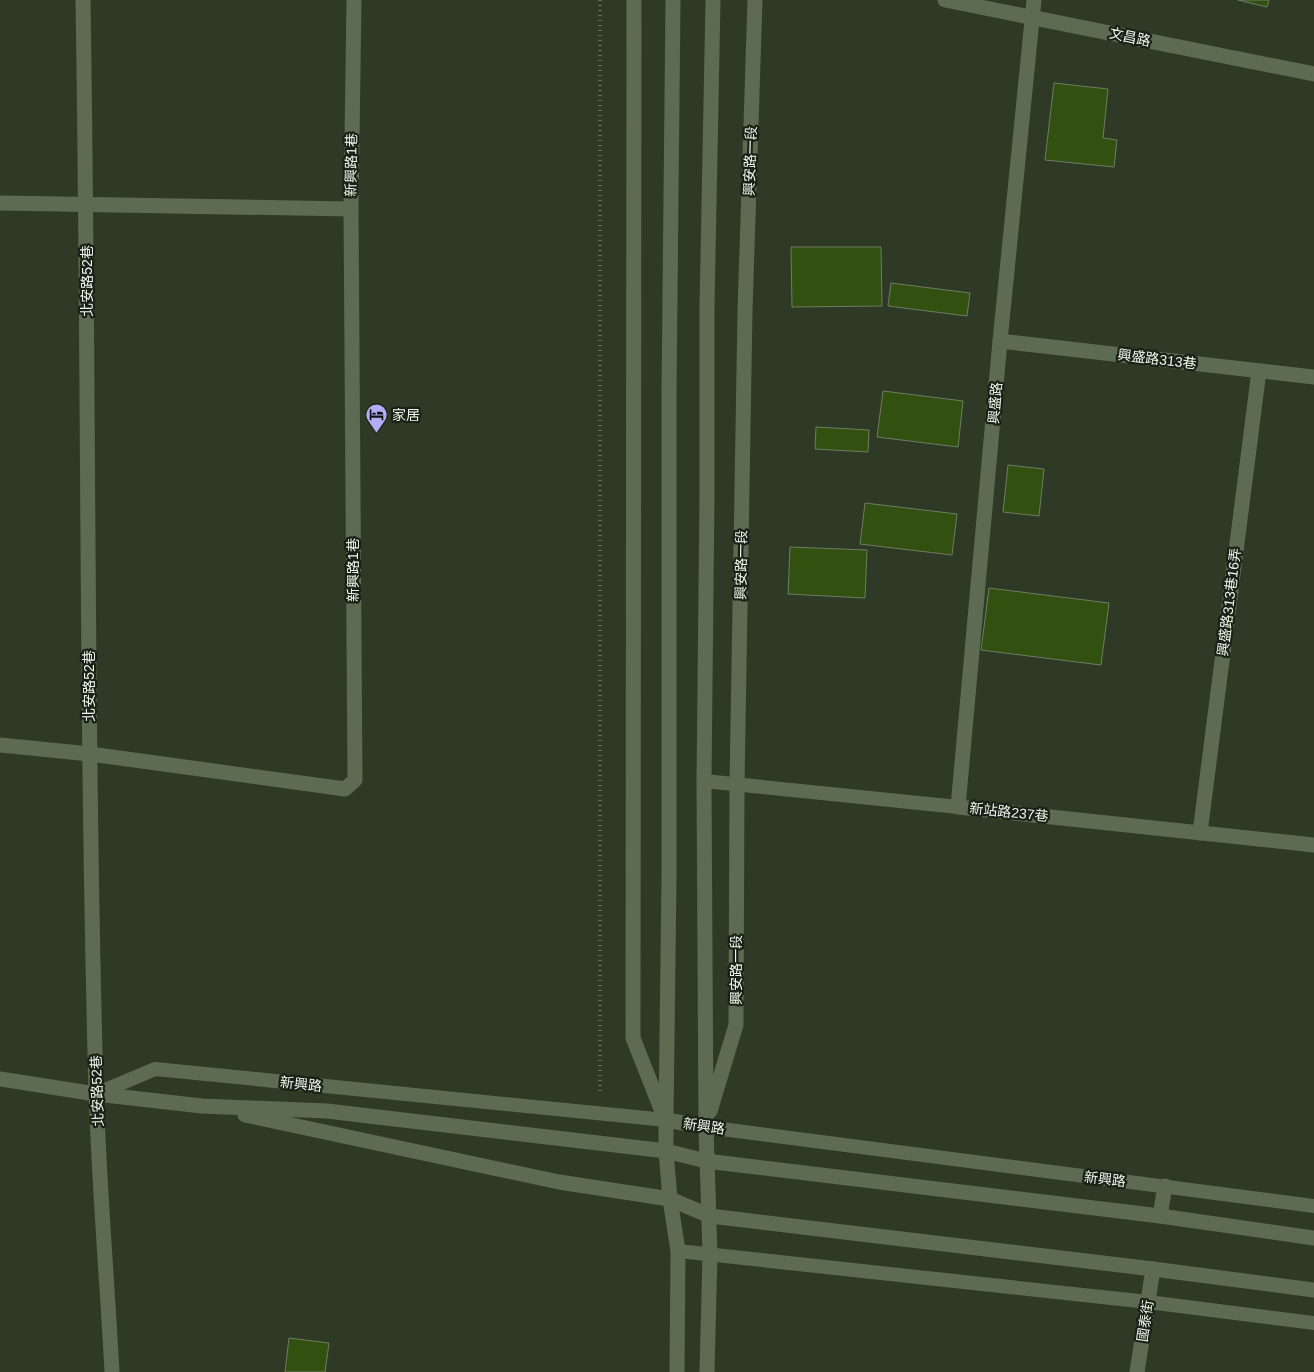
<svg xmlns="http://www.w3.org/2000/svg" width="1314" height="1372" font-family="Helvetica,'Noto Sans TC',sans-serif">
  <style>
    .building { fill: #325110; stroke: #6e7c64 }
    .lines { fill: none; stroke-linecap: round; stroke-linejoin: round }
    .path { stroke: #6c7764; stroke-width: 3; stroke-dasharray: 1 4; stroke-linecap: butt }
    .lane { stroke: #5d6b53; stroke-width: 14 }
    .street { stroke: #5d6b53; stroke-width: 15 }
    .secondary { stroke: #5d6b53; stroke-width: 15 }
    .labels { text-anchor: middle; stroke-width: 4.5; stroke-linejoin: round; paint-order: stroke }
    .street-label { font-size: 14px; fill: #eef6e9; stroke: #1a2016 }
    .poi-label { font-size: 14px; fill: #eef6e9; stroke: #1a2016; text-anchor: start }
  </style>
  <rect width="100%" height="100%" fill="#2e3a25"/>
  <g class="building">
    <polygon points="1238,0 1269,0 1267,7"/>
    <polygon points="1054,83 1108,89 1103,138 1117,140 1114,167 1045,160"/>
    <polygon points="791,247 881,247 882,306 792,307"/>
    <polygon points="891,283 970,293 967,316 888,306"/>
    <polygon points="883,391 963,401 958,447 877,437"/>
    <polygon points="816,427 869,430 868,452 815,449"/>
    <polygon points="1008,465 1044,469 1039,516 1003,512"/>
    <polygon points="865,503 957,514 952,555 860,544"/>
    <polygon points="790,547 867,550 865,598 788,594"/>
    <polygon points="989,588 1109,603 1101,665 981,650"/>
    <polygon points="289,1338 329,1343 325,1372 285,1372"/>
  </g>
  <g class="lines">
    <polyline class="path" points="600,0 600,1094"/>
    <g class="lane">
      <polyline points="704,781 958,807"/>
      <polyline points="96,1094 155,1069 666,1120"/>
      <polyline points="706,1127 1314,1206"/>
      <polyline points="678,1251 1148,1302 1314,1323"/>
    </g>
    <g class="street">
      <path d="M83,0C89,363 86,727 96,1090C99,1184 107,1278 112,1372"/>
      <polyline points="1034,0 1000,341 958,807 1314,845"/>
      <polyline points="0,203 351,209"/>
      <polyline points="1000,341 1314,377"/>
      <polyline points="0,745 90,754 345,789 355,780 351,209 354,0"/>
      <polyline points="1200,833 1259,371"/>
      <polyline points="666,1120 706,1127"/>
      <polyline points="1160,1216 1165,1186"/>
      <polyline points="1137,1372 1153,1269"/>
    </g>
    <g class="secondary">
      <polyline points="634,0 633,1038 663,1114"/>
      <polyline points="673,0 669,395 669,877 666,1120 666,1151 670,1199 678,1251 677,1372"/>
      <polyline points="945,0 1314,74"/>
      <polyline points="0,1079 96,1094 202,1106 327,1111 666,1151 706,1161 1160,1216 1314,1238"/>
      <polyline points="710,1111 736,1025 737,784 745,311 755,0"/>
      <polyline points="245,1115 559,1182 670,1199 710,1216 1153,1269 1314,1290"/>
      <polyline points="707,1372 710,1254 706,1127 704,781 707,493 707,307 713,0"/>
    </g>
  </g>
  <defs>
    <symbol id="hotel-pin" viewBox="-11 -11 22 30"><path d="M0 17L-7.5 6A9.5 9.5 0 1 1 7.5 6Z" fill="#b5acf8" stroke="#1a2016"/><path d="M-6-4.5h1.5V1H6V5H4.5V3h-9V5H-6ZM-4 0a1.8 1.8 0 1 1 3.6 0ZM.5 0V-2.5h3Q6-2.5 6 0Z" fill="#111"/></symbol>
  </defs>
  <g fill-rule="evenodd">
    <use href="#hotel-pin" x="364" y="402" width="25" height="34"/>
  </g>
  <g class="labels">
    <g class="street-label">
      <text transform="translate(1130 37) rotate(12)" y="5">文昌路</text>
      <text transform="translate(750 161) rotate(-88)" y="5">興安路一段</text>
      <text transform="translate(351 165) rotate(-89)" y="5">新興路1巷</text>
      <text transform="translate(87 281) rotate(-90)" y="5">北安路52巷</text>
      <text transform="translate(1157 359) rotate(7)" y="5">興盛路313巷</text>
      <text transform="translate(995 403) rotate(-85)" y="5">興盛路</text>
      <text transform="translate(741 565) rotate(-89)" y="5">興安路一段</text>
      <text transform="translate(353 570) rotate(-90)" y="5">新興路1巷</text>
      <text transform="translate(1229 602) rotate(-83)" y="5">興盛路313巷16弄</text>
      <text transform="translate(89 686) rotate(-90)" y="5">北安路52巷</text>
      <text transform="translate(1009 812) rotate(6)" y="5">新站路237巷</text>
      <text transform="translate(736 970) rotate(-90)" y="5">興安路一段</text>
      <text transform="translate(301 1084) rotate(6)" y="5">新興路</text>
      <text transform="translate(97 1091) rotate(-92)" y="5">北安路52巷</text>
      <text transform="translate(704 1126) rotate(8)" y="5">新興路</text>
      <text transform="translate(1105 1179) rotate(7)" y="5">新興路</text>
      <text transform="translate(1145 1321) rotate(-81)" y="5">國泰街</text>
    </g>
    <g class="poi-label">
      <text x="392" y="420">家居</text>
    </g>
  </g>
</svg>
